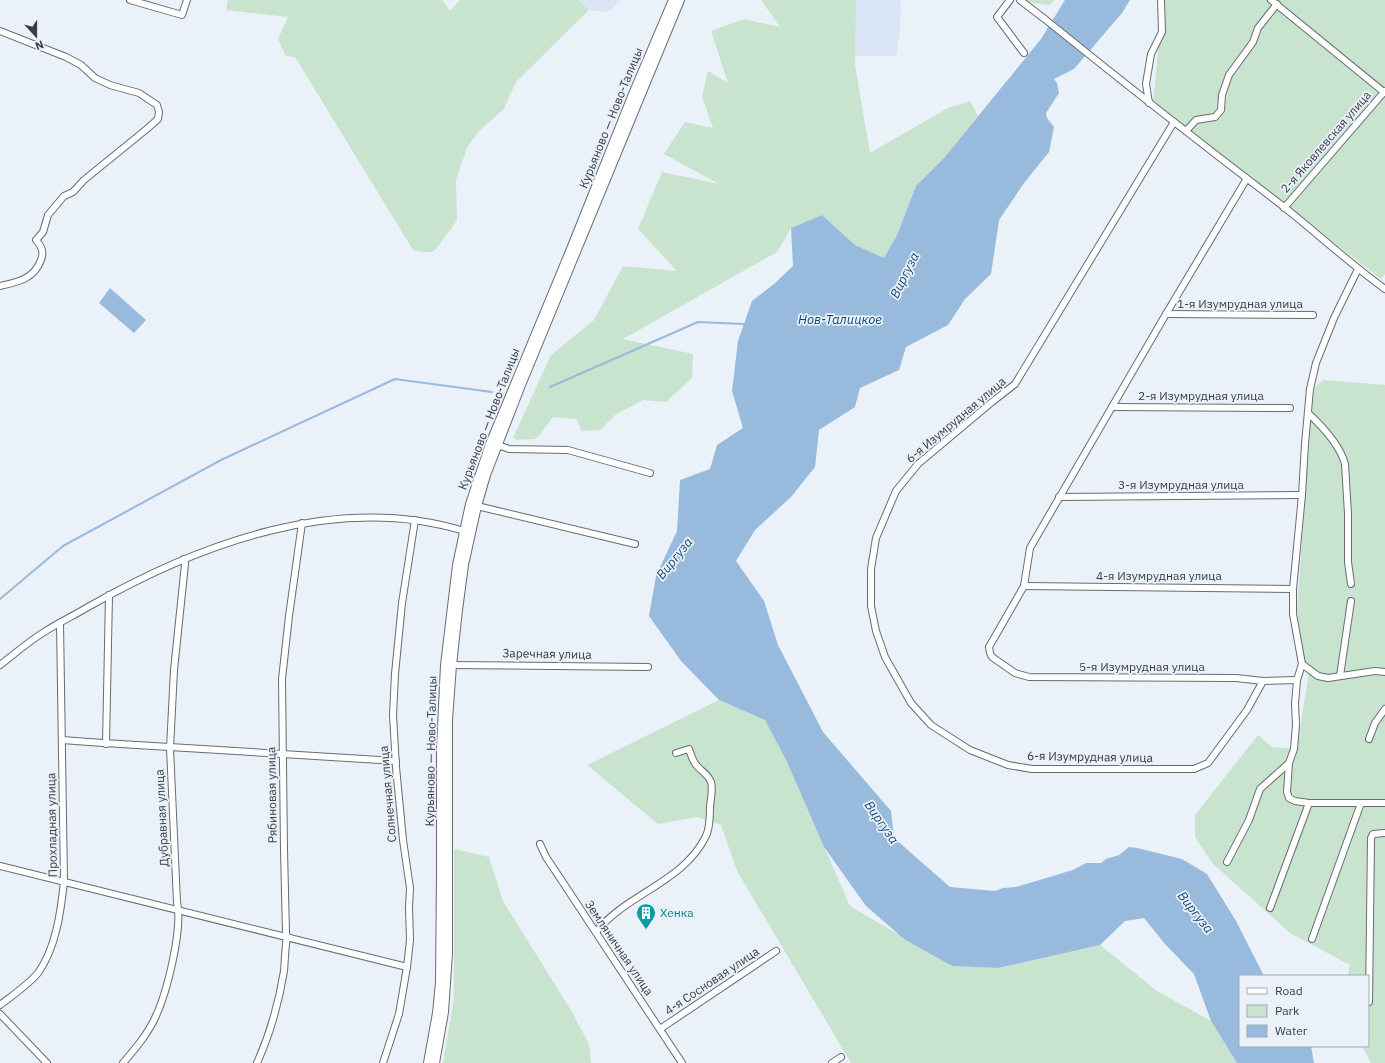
<svg xmlns="http://www.w3.org/2000/svg" width="1385" height="1063" font-family="'IBM Plex Sans',sans-serif">
  <style>
    .built { fill: #d9e5f4 }
    .green { fill: #c8e4ce }
    .water { fill: #98badd }
    .lines { fill: none; stroke-linecap: round; stroke-linejoin: round }
    .stream { stroke: #98badd; stroke-width: 2 }
    .minor-casing { stroke: #666c74; stroke-width: 8 }
    .secondary-casing { stroke: #666c74; stroke-width: 10 }
    .minor { stroke: #fff; stroke-width: 6 }
    .secondary { stroke: #fff; stroke-width: 8 }
    .labels { text-anchor: middle; stroke-width: 3.5; stroke-linejoin: round; paint-order: stroke }
    .street-label { font-size: 12px; fill: #3a3d40; stroke: #eaf1f9 }
    .culture-label { font-size: 12px; fill: #0d838f; stroke: #eaf1f9; text-anchor: start }
    .water-label { font-size: 13px; font-style: italic; fill: #134673; stroke: #eaf1f9 }
  </style>
  <rect width="100%" height="100%" fill="#eaf1f9"/>
  <g class="built">
    <polygon points="579,0 621,0 608,12 589,10"/>
    <polygon points="856,0 901,0 900,31 896,56 855,56"/>
  </g>
  <g class="green">
    <polygon points="228,0 442,0 450,11 460,0 579,0 589,10 516,82 503,110 478,132 467,148 456,180 457,220 437,248 432,252 421,252 413,250 295,57 286,56 278,39 288,17 226,10"/>
    <polygon points="761,0 856,0 855,65 870,153 948,108 970,101 978,116 944,158 916,186 897,235 884,258 855,245 822,215 791,228 777,252 623,339 693,354 692,378 666,402 643,400 615,415 600,430 582,431 576,419 553,417 541,433 535,439 517,440 513,438 551,355 594,320 623,266 677,271 638,229 662,172 719,184 664,154 685,122 713,128 702,97 708,71 728,83 711,31 744,19 780,27"/>
    <polygon points="1024,0 1054,0 1050,5 1026,2"/>
    <polygon points="1163,0 1385,0 1385,274 1381,279 1153,104"/>
    <polygon points="1323,380 1385,385 1385,1063 1371,1063 1362,1046 1368,1046 1368,976 1348,976 1350,965 1290,933 1213,864 1195,837 1195,815 1258,735 1272,747 1297,749 1309,671 1302,652 1297,610 1313,389"/>
    <polygon points="719,700 765,720 787,762 850,906 952,966 998,968 1100,945 1157,991 1211,1021 1237,1063 851,1063 737,871 721,825 697,817 658,824 587,765"/>
    <polygon points="454,849 489,857 503,901 572,1012 589,1044 591,1063 443,1063 454,998"/>
  </g>
  <g class="water">
    <polygon points="1065,0 1130,0 1122,13 1074,69 1054,79 1057,83 1059,93 1046,113 1047,118 1054,127 1049,152 1024,183 999,220 991,274 965,299 948,325 906,347 899,370 860,388 855,407 819,430 815,467 791,497 755,530 736,561 764,601 778,645 823,732 891,811 894,838 950,887 995,891 1003,888 1016,887 1073,870 1086,863 1101,863 1106,859 1119,855 1129,847 1137,848 1182,859 1207,874 1236,921 1264,976 1240,976 1240,1046 1311,1046 1314,1063 1237,1063 1211,1021 1194,974 1165,944 1144,918 1125,921 1100,945 998,968 952,966 904,939 866,906 824,847 787,762 765,720 719,700 681,661 649,616 656,576 677,531 680,480 710,469 717,445 743,428 732,391 738,341 752,301 774,284 793,266 791,228 822,215 855,245 884,258 897,235 916,186 944,158 1041,39"/>
    <polygon points="110,288 146,320 134,333 99,303"/>
  </g>
  <g class="lines">
    <g class="stream">
      <polyline points="550,387 698,322 744,324 745,325"/>
      <polyline points="0,599 63,546 221,460 395,379 492,392"/>
    </g>
    <defs>
      <g id="minor">
        <polyline points="130,0 182,15 187,0"/>
        <polyline points="1010,0 997,17 1024,53"/>
        <path d="M1020,0L1046,20C1124,83 1204,146 1284,207C1318,234 1349,263 1385,289"/>
        <polyline points="1271,0 1385,93"/>
        <path d="M0,31L66,57L81,65L95,78L110,85L139,93L157,105L159,112L158,119L148,128L84,180L73,192L64,196L48,215L43,232L36,240C42,247 44,252 41,260C34,279 18,282 0,286"/>
        <polyline points="1149,103 1146,84 1151,54 1162,32 1161,0"/>
        <polyline points="1174,122 1015,384 992,402 918,464 896,491 876,538 871,569 871,606 876,631 885,657 911,703 931,725 970,750 1008,765 1032,769 1194,769 1208,763 1247,710 1263,681"/>
        <polyline points="1186,131 1196,120 1215,117 1221,110 1222,95 1229,75 1253,42 1258,28 1277,4"/>
        <polyline points="1246,180 1166,314 1030,548 1024,586 989,647 990,653 992,657 1015,673 1029,677 1236,678 1263,681 1297,680"/>
        <polyline points="1284,208 1385,91"/>
        <polyline points="1358,269 1334,318 1316,363 1310,389 1305,444 1302,495 1293,589 1293,614 1302,664 1297,680 1295,704 1296,725 1294,749 1289,763 1287,792 1289,798 1295,801 1309,803 1385,803"/>
        <polyline points="1166,314 1313,315"/>
        <polyline points="1112,407 1290,408"/>
        <path d="M1308,413C1322,426 1340,445 1345,464L1348,514V562L1351,584"/>
        <polyline points="498,445 509,449 568,450 650,473"/>
        <polyline points="1059,497 1302,495"/>
        <polyline points="477,506 635,544"/>
        <polyline points="1024,586 1293,589"/>
        <polyline points="1302,664 1318,676 1328,678 1375,671 1385,672"/>
        <path d="M0,665C13,655 27,643 41,634C56,624 73,616 88,607C198,544 337,492 464,531"/>
        <polyline points="448,665 648,667"/>
        <polyline points="1340,676 1351,601"/>
        <polyline points="1369,739 1375,723 1385,709"/>
        <path d="M62,740C173,748 284,754 396,761"/>
        <polyline points="106,744 109,595"/>
        <polyline points="540,844 546,857 556,872 682,1063"/>
        <polyline points="1227,862 1249,820 1260,789 1289,763"/>
        <polyline points="0,866 407,967"/>
        <polyline points="1270,908 1309,803"/>
        <path d="M596,932C626,894 684,882 706,836C710,828 710,815 710,806C711,799 713,788 711,782C708,774 702,772 697,766C693,762 691,755 689,749L676,753"/>
        <polyline points="1312,939 1361,803"/>
        <polyline points="1369,1002 1371,838 1373,834 1385,833"/>
        <path d="M0,1005C13,995 28,985 38,973C56,948 61,911 64,881L60,623"/>
        <polyline points="0,1014 47,1063"/>
        <polyline points="660,1029 776,951"/>
        <path d="M123,1063C135,1049 147,1035 155,1018C167,993 183,929 177,902L170,748L174,670L185,564L184,559"/>
        <path d="M257,1063C270,1034 279,1002 284,971C285,960 285,948 287,937L286,933L284,850L282,679L289,616L302,523"/>
        <polyline points="383,1063 399,1014 407,967 410,940 409,908 410,888 403,840 396,767 393,715 395,674 402,603 415,520"/>
        <polyline points="832,1063 841,1057"/>
      </g>
      <g id="secondary">
        <polyline points="428,1063 437,1013 440,983 441,871 441,748 445,665 457,565 470,504 490,444 571,249 633,94 673,0"/>
        <polyline points="435,1063 444,1012 448,953 448,720 452,665 458,610 464,565 477,506 486,475 521,385 680,0"/>
      </g>
    </defs>
    <use href="#minor" class="minor-casing"/>
    <use href="#secondary" class="secondary-casing"/>
    <use href="#minor" class="minor"/>
    <use href="#secondary" class="secondary"/>
  </g>
  <defs>
    <symbol id="building-pin" viewBox="-11 -11 22 30"><path d="M0 17L-7.5 6A9.5 9.5 0 1 1 7.5 6Z" fill="#0f9aa8" stroke="#eaf1f9"/><path d="M-4-6H4V6H1V3H-1V6H-4ZM-2.5-4.3h1.7v1.8h-1.7ZM.8-4.3h1.7v1.8H.8ZM-2.5-1h1.7V.8h-1.7ZM.8-1h1.7V.8H.8Z" fill="#fff"/></symbol>
  </defs>
  <g fill-rule="evenodd">
    <use href="#building-pin" x="635" y="902" width="22" height="30"/>
  </g>
  <g class="labels">
    <g class="street-label">
      <text transform="translate(611 118) rotate(-68)" y="4">Курьяново — Ново-Талицы</text>
      <text transform="translate(1326 142) rotate(-49)" y="4">2-я Яковлевская улица</text>
      <text x="1240" y="308">1-я Изумрудная улица</text>
      <text x="1201" y="400">2-я Изумрудная улица</text>
      <text transform="translate(489 419) rotate(-69)" y="4">Курьяново — Ново-Талицы</text>
      <text transform="translate(956 420) rotate(-40)" y="4">6-я Изумрудная улица</text>
      <text x="1181" y="489">3-я Изумрудная улица</text>
      <text x="1159" y="580">4-я Изумрудная улица</text>
      <text transform="translate(547 654) rotate(1)" y="4">Заречная улица</text>
      <text x="1142" y="671">5-я Изумрудная улица</text>
      <text transform="translate(431 751) rotate(-89)" y="4">Курьяново — Ново-Талицы</text>
      <text transform="translate(1090 757) rotate(1)" y="4">6-я Изумрудная улица</text>
      <text transform="translate(388 794) rotate(-95)" y="4">Солнечная улица</text>
      <text transform="translate(272 795) rotate(-91)" y="4">Рябиновая улица</text>
      <text transform="translate(162 818) rotate(-93)" y="4">Дубравная улица</text>
      <text transform="translate(52 825) rotate(-91)" y="4">Прохладная улица</text>
      <text transform="translate(619 948) rotate(56)" y="4">Земляничная улица</text>
      <text transform="translate(712 981) rotate(-34)" y="4">4-я Сосновая улица</text>
    </g>
    <g class="culture-label">
      <text x="660" y="917">Хенка</text>
    </g>
    <g class="water-label">
      <text transform="translate(904 275) rotate(-64)" y="5">Виргуза</text>
      <text x="840" y="324">Нов-Талицкое</text>
      <text transform="translate(674 558) rotate(-51)" y="5">Виргуза</text>
      <text transform="translate(882 822) rotate(55)" y="5">Виргуза</text>
      <text transform="translate(1196 912) rotate(52)" y="5">Виргуза</text>
    </g>
  </g>
  <rect x="1239" y="975" width="130" height="72" fill="#eaf1f9" stroke="#a4a9af"/>
  <rect x="1247" y="988" width="20" height="6" fill="#ffffff" stroke="#a4a9af"/>
  <text x="1275" y="995" font-size="12" fill="#3a3d40">Road</text>
  <rect x="1247" y="1005" width="20" height="12" fill="#c8e4ce" stroke="#a4a9af"/>
  <text x="1275" y="1015" font-size="12" fill="#3a3d40">Park</text>
  <rect x="1247" y="1025" width="20" height="12" fill="#98badd" stroke="#a4a9af"/>
  <text x="1275" y="1035" font-size="12" fill="#3a3d40">Water</text>
  <g transform="translate(36 36) rotate(159)" stroke="#eaf1f9" stroke-width="3" paint-order="stroke">
  <path d="M0-3L7 15L0 10L-7 15Z" fill="#3a3d40"/>
  <text y="-6" font-size="11" font-weight="bold" text-anchor="middle" fill="#3a3d40">N</text>
  </g>
</svg>
